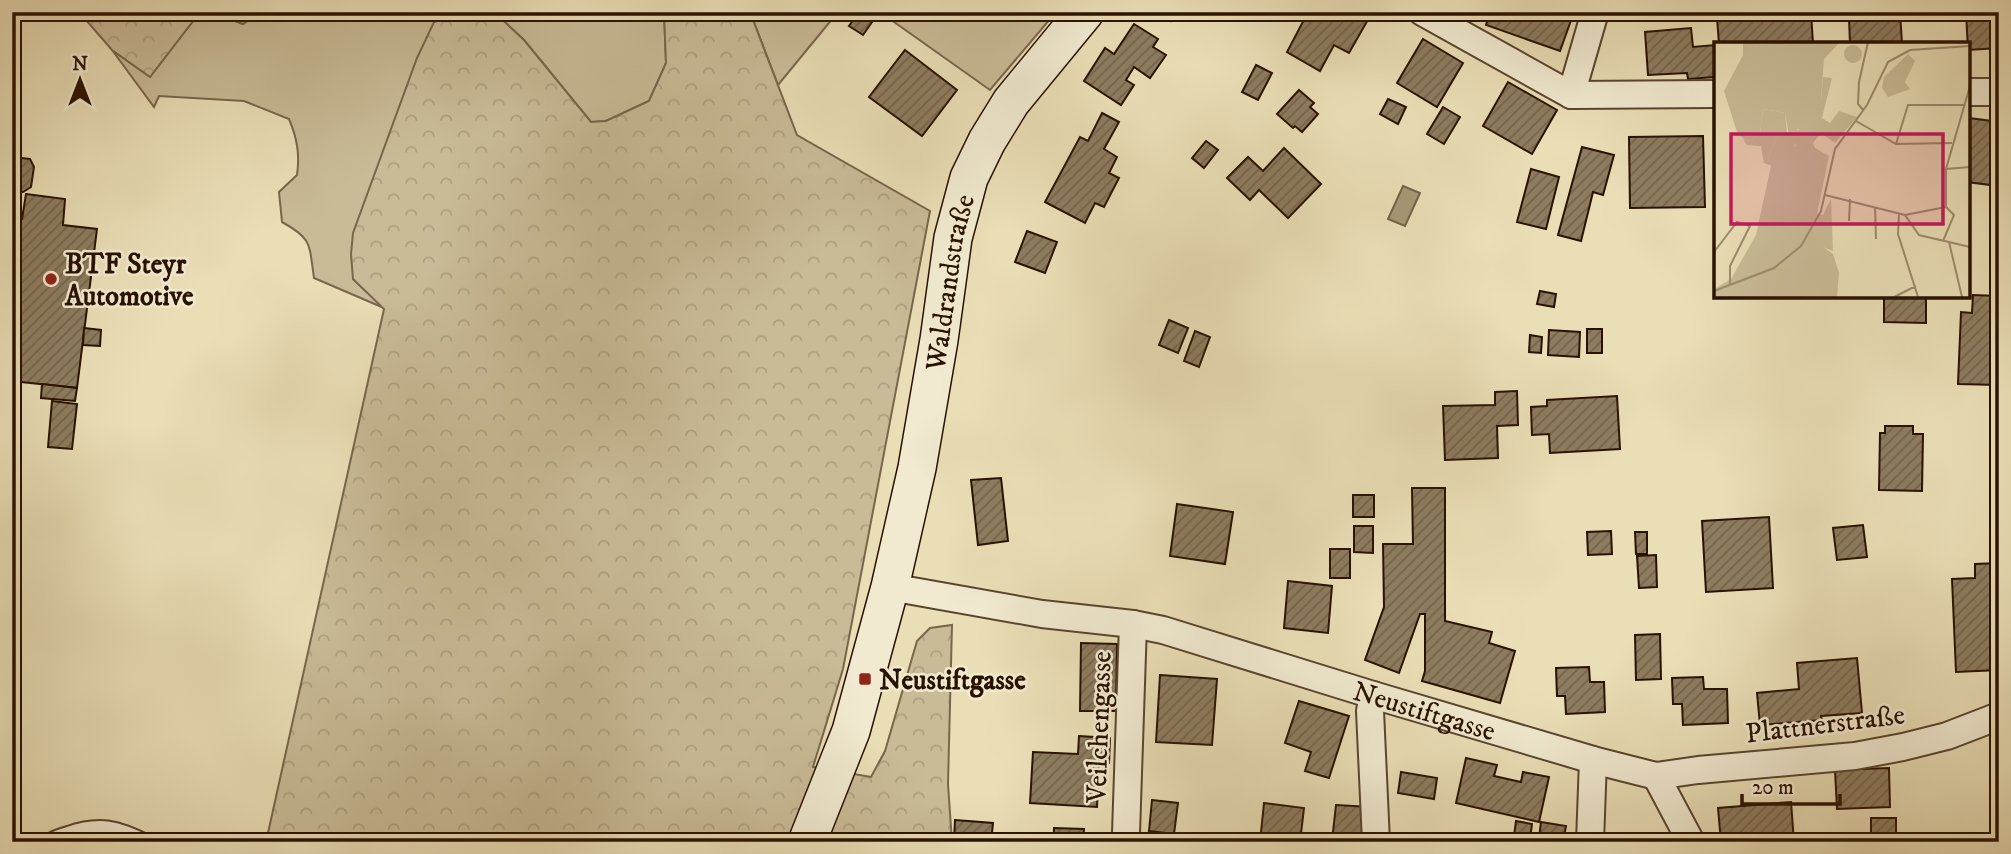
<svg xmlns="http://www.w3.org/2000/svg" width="2011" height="854" font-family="'IM FELL DW Pica',serif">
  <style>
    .green { fill: #c9bb97; stroke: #79664c; stroke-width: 2 }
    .forest { fill: url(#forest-crowns); stroke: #79664c; stroke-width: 2 }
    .water { fill: #a89978; stroke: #756348; stroke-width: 2 }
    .building { fill: url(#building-hatch); stroke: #291200; stroke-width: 2 }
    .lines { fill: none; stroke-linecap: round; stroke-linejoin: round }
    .lane-casing { stroke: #59452e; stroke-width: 16 }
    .street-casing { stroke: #59452e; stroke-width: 30 }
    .secondary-casing { stroke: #291200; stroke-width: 40 }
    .lane { stroke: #f1ead0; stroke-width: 12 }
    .street { stroke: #f1ead0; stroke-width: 26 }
    .secondary { stroke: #f1ead0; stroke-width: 37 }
    .poi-dot { fill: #8f2418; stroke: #f1ead0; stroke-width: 2.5 }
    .labels { text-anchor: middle; stroke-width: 5; stroke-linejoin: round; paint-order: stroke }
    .poi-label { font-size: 28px; font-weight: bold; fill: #291200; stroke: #f1ead0; text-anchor: start }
    .street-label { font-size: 28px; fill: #291200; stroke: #f1ead0 }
    .inset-road { fill: none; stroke: #9d8c6d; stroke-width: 2 }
    .view { fill: #c2185b; fill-opacity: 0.15; stroke: #c2185b; stroke-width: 3.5 }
    .inset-edge { fill: none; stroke: #291200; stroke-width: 3.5 }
  </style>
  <defs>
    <pattern id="forest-crowns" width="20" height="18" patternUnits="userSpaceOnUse" patternTransform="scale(1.75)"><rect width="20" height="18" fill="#c9bb97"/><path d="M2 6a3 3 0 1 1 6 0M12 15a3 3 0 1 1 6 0" fill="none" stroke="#ada080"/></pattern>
    <pattern id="building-hatch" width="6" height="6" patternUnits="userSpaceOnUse" patternTransform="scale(1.75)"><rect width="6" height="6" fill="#8d7c5f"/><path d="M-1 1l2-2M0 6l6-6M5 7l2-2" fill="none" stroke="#73644c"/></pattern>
  </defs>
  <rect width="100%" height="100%" fill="#eadeb6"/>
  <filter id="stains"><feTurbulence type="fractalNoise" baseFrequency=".00286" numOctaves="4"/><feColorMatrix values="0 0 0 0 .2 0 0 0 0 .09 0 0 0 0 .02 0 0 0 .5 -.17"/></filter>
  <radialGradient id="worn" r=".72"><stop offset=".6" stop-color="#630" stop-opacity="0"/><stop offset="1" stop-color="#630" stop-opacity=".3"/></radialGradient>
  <g class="green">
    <path d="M200,12H212L243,24L259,12H466L434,23L353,279L384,308L314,278C309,245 313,239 282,222L279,192L297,175C300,154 297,138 289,119L244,101L159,96L154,107L112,50L150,77Z"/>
    <polygon points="494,12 545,12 548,16 568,12 664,12 666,63 649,101 606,121 591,122 524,40"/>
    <polygon points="750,12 838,12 778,85"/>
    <polygon points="880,12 1056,12 990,90"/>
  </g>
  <g class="forest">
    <polygon points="79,12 200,12 150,77 112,50"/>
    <polygon points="212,12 259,12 243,24"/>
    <polygon points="466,12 494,12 524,40 591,122 606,121 649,101 666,63 664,12 750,12 797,135 930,211 843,669 813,767 871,777 885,751 917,641 930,628 952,625 948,784 952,842 266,842 384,309 353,279 351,254 353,233 417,58 434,22"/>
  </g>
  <polygon class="water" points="1403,186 1420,193 1405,226 1388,219"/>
  <g class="building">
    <polygon points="1162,12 1181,12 1171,21"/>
    <polygon points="1308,12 1363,12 1370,16 1349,53 1334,45 1320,71 1287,52"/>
    <polygon points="1490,12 1574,12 1560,51 1486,25"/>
    <polygon points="1795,12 1811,12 1813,44 1719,44 1717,18"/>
    <polygon points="1822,12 1900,12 1902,44 1850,44 1849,18 1822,19"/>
    <polygon points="1966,12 1999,12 1999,48 1968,50"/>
    <polygon points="858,13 872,22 863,35 849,26"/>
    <polygon points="1134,24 1158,39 1153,47 1166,55 1150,78 1134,67 1126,80 1134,85 1121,105 1084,81 1105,48 1114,54"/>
    <polygon points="1691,28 1693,47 1715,45 1715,77 1688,79 1687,73 1648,75 1645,32"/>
    <polygon points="1423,39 1463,63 1437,107 1397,83"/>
    <polygon points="905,50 957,90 922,136 869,97"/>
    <polygon points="1256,65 1272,73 1258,100 1242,92"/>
    <polygon points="1508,82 1557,110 1532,154 1483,126"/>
    <polygon points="1299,90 1314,103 1310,107 1318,114 1302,132 1295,126 1293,128 1277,114"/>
    <polygon points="1388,99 1406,107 1398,124 1380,114"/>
    <polygon points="1443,107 1460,117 1444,144 1427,134"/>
    <polygon points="1102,113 1119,122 1104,149 1117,157 1109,173 1119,178 1104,207 1095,203 1085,223 1045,202 1080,137 1088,141"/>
    <polygon points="1969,118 1999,122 1999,186 1967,182 1967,129"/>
    <polygon points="1703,136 1705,207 1630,208 1629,137"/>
    <polygon points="1206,141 1218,150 1204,168 1192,158"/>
    <polygon points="1582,147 1614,155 1603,195 1593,192 1581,241 1558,235"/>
    <polygon points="1284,148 1321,184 1288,218 1259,190 1250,200 1227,178 1248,157 1263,171"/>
    <polygon points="12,157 30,159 34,167 31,187 23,192 12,191"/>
    <polygon points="1531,169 1559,177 1546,229 1517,222"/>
    <polygon points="26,194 65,199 63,225 97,229 77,388 12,381 12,218 22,219"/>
    <polygon points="1027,231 1057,242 1045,273 1015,262"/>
    <polygon points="1540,291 1556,294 1554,307 1537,304"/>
    <polygon points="1973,295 1999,296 1999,385 1958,384 1961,312 1972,313"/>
    <polygon points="1884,298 1926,298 1926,323 1884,322"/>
    <polygon points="1169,320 1188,328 1178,353 1159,345"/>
    <polygon points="84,328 101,330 100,346 83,345"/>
    <rect x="1587" y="329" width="15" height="24"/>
    <polygon points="1549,330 1580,332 1579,357 1548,355"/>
    <polygon points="1195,331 1210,337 1199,367 1184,361"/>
    <polygon points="1530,335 1542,337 1541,353 1529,352"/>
    <polygon points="42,384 77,388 75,401 41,398"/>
    <polygon points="1517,391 1518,425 1497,426 1498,458 1445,460 1443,406 1495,405 1495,392"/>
    <polygon points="1617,396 1620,449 1550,453 1549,434 1532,435 1531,407 1547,406 1547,400"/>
    <polygon points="52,401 77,404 72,449 48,447"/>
    <polygon points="1885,426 1913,426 1913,434 1923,434 1922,491 1879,490 1880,433 1885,433"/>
    <polygon points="1001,478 1008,541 978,545 971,480"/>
    <polygon points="1412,488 1445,488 1445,621 1492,632 1489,643 1515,651 1500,703 1422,681 1425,671 1425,614 1420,614 1399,673 1365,660 1384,607 1383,544 1413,544"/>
    <rect x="1353" y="495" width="21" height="22"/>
    <polygon points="1177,504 1233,512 1225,564 1170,556"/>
    <polygon points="1769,517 1773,588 1706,592 1702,521"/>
    <polygon points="1863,525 1867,557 1837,560 1833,528"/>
    <polygon points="1354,526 1373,526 1373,553 1354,552"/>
    <polygon points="1611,531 1612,554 1588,555 1587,532"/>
    <polygon points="1635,532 1647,532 1647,554 1636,554"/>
    <rect x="1330" y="549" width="20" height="29"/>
    <polygon points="1656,555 1657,587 1639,588 1637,556"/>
    <polygon points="1999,563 1999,601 1996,601 1999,627 1999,670 1956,672 1952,579 1975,578 1975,564"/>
    <polygon points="1288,581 1332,586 1328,633 1284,628"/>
    <polygon points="1660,634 1661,679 1636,680 1635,635"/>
    <polygon points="1081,643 1117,644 1116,711 1080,711"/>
    <polygon points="1857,658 1862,713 1821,716 1822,720 1760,725 1757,693 1799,689 1797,663"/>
    <polygon points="1589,667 1590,682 1604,682 1605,712 1566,714 1565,696 1557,696 1556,668"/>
    <polygon points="1160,675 1217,679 1212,745 1156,742"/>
    <polygon points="1703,677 1704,689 1727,689 1728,723 1683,725 1682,704 1673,704 1672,678"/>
    <polygon points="1299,701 1349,716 1329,778 1305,771 1311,752 1285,743"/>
    <polygon points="1079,736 1110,738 1109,763 1099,762 1097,807 1030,803 1033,752 1078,754"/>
    <polygon points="1996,747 1999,747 1999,799 1993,799"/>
    <polygon points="1466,758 1497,765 1494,776 1521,782 1523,772 1549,777 1539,822 1456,803"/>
    <polygon points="1889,768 1890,807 1837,809 1835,770"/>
    <polygon points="1401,772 1437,778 1434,799 1398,793"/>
    <polygon points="1152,800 1178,803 1174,834 1149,831"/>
    <polygon points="1791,802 1794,842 1721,842 1718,808"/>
    <polygon points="1264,803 1304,808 1300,842 1260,842"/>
    <polygon points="1336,805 1370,807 1367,842 1332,841"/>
    <rect x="1871" y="818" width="25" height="22"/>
    <polygon points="955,820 993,823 991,842 954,842"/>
    <polygon points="1516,821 1532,824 1530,839 1514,836"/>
    <polygon points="1541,822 1566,826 1563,842 1539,838"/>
    <polygon points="1054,828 1084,829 1083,842 1054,842"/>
  </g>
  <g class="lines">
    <defs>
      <path id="lane" d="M47,842C54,837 60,835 68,833C100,822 118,827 148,842"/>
      <g id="street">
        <polyline points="1422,12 1571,95 1715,94"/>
        <polyline points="1967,92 1999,92"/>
        <polyline points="1571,95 1595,12"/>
        <path id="s1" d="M890,587L1042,614L1133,624L1163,630L1373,695L1593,760L1656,776L1698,770L1855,756L1903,747L1947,736L1999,716"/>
        <polyline points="1373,695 1370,711 1376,842"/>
        <polyline points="1656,776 1691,842"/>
        <polyline points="1126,833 1133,624"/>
        <polyline points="1590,842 1593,760"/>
      </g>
      <g id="secondary">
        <path id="s2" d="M807,842L851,731L890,587L917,468L939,340L953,238L969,178L987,141L1011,102L1085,12"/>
      </g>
    </defs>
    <use href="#lane" class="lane-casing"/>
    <use href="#street" class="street-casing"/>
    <use href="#secondary" class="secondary-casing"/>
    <use href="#lane" class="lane"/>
    <use href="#street" class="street"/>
    <use href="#secondary" class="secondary"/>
  </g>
  <g class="poi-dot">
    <circle cx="51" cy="279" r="7"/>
    <rect x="858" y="672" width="14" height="14" rx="3.5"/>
  </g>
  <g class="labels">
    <g class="poi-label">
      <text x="65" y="273">BTF Steyr<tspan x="65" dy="32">Automotive</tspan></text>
      <text x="879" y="689">Neustiftgasse</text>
    </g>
    <g class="street-label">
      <text dy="10" stroke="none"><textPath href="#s2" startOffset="579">Waldrandstraße</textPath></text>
      <text dy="10" stroke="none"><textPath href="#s1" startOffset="550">Neustiftgasse</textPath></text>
      <text transform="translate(1825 723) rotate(-7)" y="10">Plattnerstraße</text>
      <text transform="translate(1098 727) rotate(-88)" y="10">Veilchengasse</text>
    </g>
  </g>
  <g transform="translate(1714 42)">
    <rect width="256" height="256" fill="#eadeb6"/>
    <path d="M130 12a9 9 0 1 1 18 0a9 9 0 1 1-18 0ZM109,35L118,36L108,76L116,81L125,69L143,75L121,101L107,91L99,101L94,90L79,105L69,93L63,94L54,116L58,124L50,121L47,104L33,103L29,97L33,100L46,92L49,67L71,71L73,91L86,87L87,63L91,58H107Z" fill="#c9bb97"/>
    <path d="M29,0H126L110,17L107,58H91L88,63L95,75V88L83,87V92L75,94L71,71L49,67L46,92L33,100L23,90L10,49L29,13ZM194,12L201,19L191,40L196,47L174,55L168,46L170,35ZM95,90L101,106L115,114L103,172L109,173L117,157L119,209L109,205L119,212L125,231L123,255H0V247L17,237L42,193L57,124L54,116L63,94L69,93L81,105L87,92Z" fill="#c9bb97"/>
    <path class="inset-road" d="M150,69L144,62L145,40L154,0M142,79L182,102L238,101M182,102L194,63H250M232,127L256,125M111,153L191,173L232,165M161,165L162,197M232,165V127L256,44M185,172L184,192L204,255M191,173L205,193L256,205M135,179L136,157M229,199L240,173L232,165M235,200L248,255M0,210L23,180L36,184L16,224V242M0,249L60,226L87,204L107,169L121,107L153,63L174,20L196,8L256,4M180,255L202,244"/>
    <path class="view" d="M17,92H229V182H17Z"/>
    <rect width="256" height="256" class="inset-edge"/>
  </g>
  <rect width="2011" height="854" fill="none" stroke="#eadeb6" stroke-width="42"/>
  <rect x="14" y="14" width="1983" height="826" fill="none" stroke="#291200" stroke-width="3.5"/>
  <rect x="21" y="21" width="1969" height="812" fill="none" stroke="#291200" stroke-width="2"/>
  <g transform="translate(80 80)" stroke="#f1ead0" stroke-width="5" paint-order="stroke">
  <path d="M0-5L12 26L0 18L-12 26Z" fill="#291200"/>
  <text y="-10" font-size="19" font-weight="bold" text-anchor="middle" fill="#291200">N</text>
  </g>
  <path d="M1742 794v10h98v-10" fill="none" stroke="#291200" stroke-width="3.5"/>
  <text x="1752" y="794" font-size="21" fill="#291200" stroke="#f1ead0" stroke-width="5" paint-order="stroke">20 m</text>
  <rect width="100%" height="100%" filter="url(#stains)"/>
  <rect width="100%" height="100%" fill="url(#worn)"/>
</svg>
